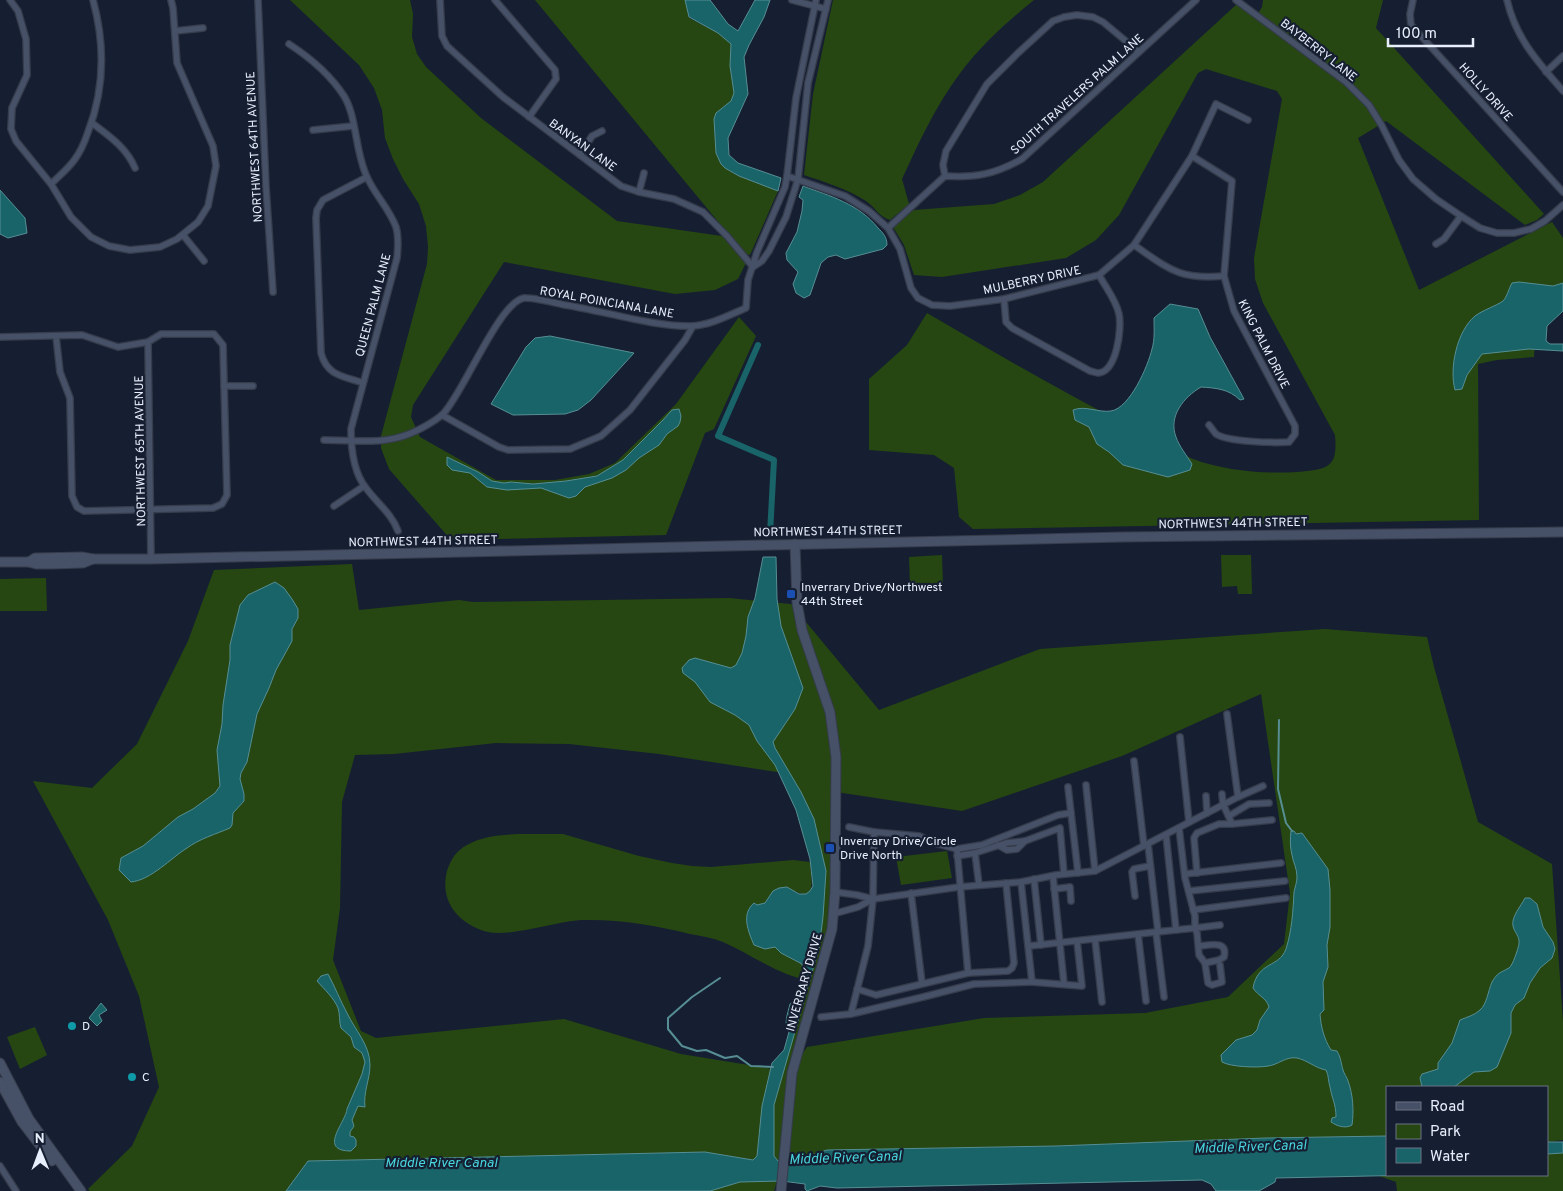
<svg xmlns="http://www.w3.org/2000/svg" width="1563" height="1191" font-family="Overpass,sans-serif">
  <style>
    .green { fill: #264711; fill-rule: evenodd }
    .water { fill: #186468; stroke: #568e94 }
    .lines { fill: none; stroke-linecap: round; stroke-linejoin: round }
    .stream { stroke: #568e94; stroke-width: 2 }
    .canal { stroke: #186468; stroke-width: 6 }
    .street-casing { stroke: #353c4b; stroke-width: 8 }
    .secondary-casing { stroke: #353c4b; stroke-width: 11 }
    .street { stroke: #465066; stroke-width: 5.5 }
    .secondary { stroke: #465066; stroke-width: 9 }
    .transit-dot { fill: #1a4fb4; stroke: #161f32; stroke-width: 2 }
    .culture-dot { fill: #0f9aa8; stroke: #161f32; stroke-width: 2 }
    .labels { text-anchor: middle; stroke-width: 4.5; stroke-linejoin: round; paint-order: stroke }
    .street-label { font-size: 12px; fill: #e8effc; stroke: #161f32 }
    .poi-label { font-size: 12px; fill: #e8effc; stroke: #161f32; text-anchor: start }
    .water-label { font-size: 14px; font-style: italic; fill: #48d5dd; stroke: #161f32 }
  </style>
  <rect width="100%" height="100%" fill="#161f32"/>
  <g class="green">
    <polygon points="290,0 410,0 413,14 412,37 417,54 426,67 481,118 617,221 722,236 746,263 738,279 715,290 675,294 504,262 413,405 411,417 420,437 496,480 555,480 589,474 615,463 676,404 739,317 756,336 714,429 705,433 666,535 451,540 389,469 381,448 381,436 427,264 428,247 426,226 419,204 403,179 393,159 385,138 382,110 374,88 359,65"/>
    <polygon points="535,0 685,0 689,18 718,33 731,44 730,66 734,93 731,101 716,113 714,119 716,153 721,164 725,168 739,176 778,191 750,255 744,253"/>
    <path d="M833,0H1034C1008,21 981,45 961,72C936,105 919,142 902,179L909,204L890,220C879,217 875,207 866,201C847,189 825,182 804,175L813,94Z"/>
    <path d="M1263,0H1383L1376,28L1544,214L1537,220L1525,225L1386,121L1358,138L1419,290L1552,222L1563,238V302L1535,334L1534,357L1497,360L1478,364L1479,520L973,529L959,517L954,468L934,455L869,450V379L907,345L927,313C994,352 1060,391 1129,426C1150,437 1171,450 1193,459C1225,471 1264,474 1298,472C1328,469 1338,468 1335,435L1263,303L1255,279L1254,258L1282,99L1277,91L1206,69L1198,73L1119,215L1096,240L1066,258L942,277L914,275L904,245L893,227L895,223L914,210L994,204L1020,195L1043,182L1237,4L1256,17L1262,7Z"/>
    <polygon points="942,555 943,585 910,586 909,557"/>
    <polygon points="1221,555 1251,555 1252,594 1238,594 1237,586 1222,587"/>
    <path d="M352,564L359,610L459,600L473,602L729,598L791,604L879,710L1040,649L1325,629L1427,637L1434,667L1478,822L1552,864L1563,1022V1140L1547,1142V1087H1387V1136L1266,1138L1056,1146L827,1150L796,1160L778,1161L774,1156L753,1160L705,1152L308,1161L286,1191H90L88,1189L132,1146L159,1087L139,996L108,920L33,781L92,788L137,744L188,641L214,570ZM1261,694L1290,893L1284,944L1228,997L1145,1013L984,1018L807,1047L794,1066L832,929L836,792L962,811L1122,756ZM496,743L569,744L659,754L784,773L808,820L821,911L797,1018L779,1070L681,1054L564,1019L376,1038L361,1031L333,960L340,908L342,802L355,755L394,754Z"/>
    <polygon points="46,578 47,611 0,611 0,579"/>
    <path d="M519,834H563L639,856L672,863L692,866L711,867L793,860L810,862C812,885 817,905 787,887L773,891L765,903L757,905L754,903L765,949L775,947L781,953L803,965L802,979C774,972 750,954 723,942C713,938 701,936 690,934C655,925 619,919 582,920C554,921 505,940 481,930C455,920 440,899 447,871C451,859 456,851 467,845C483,836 501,835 519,834Z"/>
    <polygon points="947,851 952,878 901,885 896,857"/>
    <polygon points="35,1027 47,1055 20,1069 7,1037"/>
    <polygon points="1563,1153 1563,1191 1397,1191 1396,1182 1379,1176 1547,1175 1547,1154"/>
    <polygon points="777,1181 774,1191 710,1191 740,1182"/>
  </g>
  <g class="water">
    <polygon points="685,0 710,0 728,24 738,31 755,0 770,0 764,17 749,45 744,57 748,94 728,138 729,155 738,163 781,178 778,191 739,176 725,168 721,164 716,153 714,119 716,113 731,101 734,93 730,66 731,44 718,33 689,17"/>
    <path d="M803,186C830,196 859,204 878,228C883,233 887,237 887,245L883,249L845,259L836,255L828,257L821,263L810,295L804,298L796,293L793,284L798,272L787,260L786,253L797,232L802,211L803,200L799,197Z"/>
    <polygon points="0,190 25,218 27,233 8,238 0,234"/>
    <path d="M1519,282L1553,286L1563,283V311L1547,326L1546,341L1550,344H1563V351L1529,349L1482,354L1467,375L1462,389L1455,390C1449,368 1457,331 1475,316C1483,310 1496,306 1503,301C1507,297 1509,288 1512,283Z"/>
    <path d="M1170,304L1198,309L1210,337L1244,399L1240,400C1229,389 1216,388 1201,387C1184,397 1168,416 1176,437C1179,446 1187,456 1192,464L1190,470L1168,477L1123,465L1109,452L1097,444L1089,427L1075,420L1073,410C1085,405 1099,413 1111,411C1130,408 1148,366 1152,349C1155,339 1154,329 1154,318Z"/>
    <polygon points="550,336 634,353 591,400 578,410 565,414 513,415 491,404 526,347 535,338"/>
    <polygon points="679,409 681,416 680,422 678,426 667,434 659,445 639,458 626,470 612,478 585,487 576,496 569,498 541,488 507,490 487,487 470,473 452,470 447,465 447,457 478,472 492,481 504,483 511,482 533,484 566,481 597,476 623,460 663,420 672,410"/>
    <path d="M763,557H776L777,599L781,626L803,688L795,709L773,742L775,748L801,792L814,819L826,871L823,917L819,948L774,1105V1156L778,1161L796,1160L827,1150L1056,1146L1266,1138L1387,1136V1175H1417L1276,1178L1275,1182L1259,1191H1216L1211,1184L1202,1180L837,1188L820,1186L807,1191L805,1189V1184L782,1181L740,1182L710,1191H286L308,1161L705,1152L753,1160L757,1156L762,1106L772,1063L784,1050L789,1032C783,1024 788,1013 790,1004L799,998L803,970L802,964L781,953L775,947L765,949L754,945C748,931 741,914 754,903L757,905L765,903L773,891L779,888L787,887L799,894H806L810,891L813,886L810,859L796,810L775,765L757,741L749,725L735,715L710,702L695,682L683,673L682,668L689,660L695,658L731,668L736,665L742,653L746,636L748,617L755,598Z"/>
    <path d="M275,582L284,588L292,599L298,609V618L292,629V641L276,670L269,688L257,714L247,762L241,773L240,779L244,794V801L233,813L232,825L230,828C216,834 199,839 187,848C171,858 151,880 131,882L119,870L121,858L143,846L178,817L193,809L215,793L220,786L217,750L222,724L223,705L230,660V645L240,605L248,595Z"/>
    <path d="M1291,831H1294L1296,834L1302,833L1328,869L1330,890V927L1327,945L1328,967L1323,982L1324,1010L1320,1014C1321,1027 1324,1039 1331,1050L1337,1051C1341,1058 1341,1063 1343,1070C1344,1074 1347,1077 1348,1081C1353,1094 1354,1111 1352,1125C1345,1129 1337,1126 1331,1122L1332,1118L1336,1117C1336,1104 1332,1099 1330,1087C1328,1081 1329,1076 1326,1070C1315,1068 1307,1060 1297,1058C1286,1056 1278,1065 1268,1066C1257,1068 1231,1067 1222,1062L1221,1055L1236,1040L1252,1035L1257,1030L1260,1020L1269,1007C1266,997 1259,997 1253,988C1258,961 1279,968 1286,949C1292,930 1293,911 1294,892C1295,887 1297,882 1297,877C1297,868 1293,862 1292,855C1290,848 1290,838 1291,831Z"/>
    <path d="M1525,898H1530L1537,904L1543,927L1553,942L1555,949L1552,958L1540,968L1530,983L1524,998L1515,1005L1511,1013V1033L1497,1067L1490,1071L1474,1072L1454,1087H1422L1420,1078L1422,1074L1438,1069V1063L1452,1043L1460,1020C1467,1017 1475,1015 1480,1010C1487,1004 1488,991 1492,982C1498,972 1500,973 1509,968C1513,965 1518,949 1519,944C1520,936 1514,932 1513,926C1511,917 1521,906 1525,898Z"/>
    <path d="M328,974C335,987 340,1000 347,1013C355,1030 370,1045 370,1065C370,1079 363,1093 365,1107L358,1106L352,1120L354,1126L350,1132V1136L354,1137L356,1140V1146L351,1151C317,1151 346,1122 347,1109L362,1074L365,1062L362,1053L354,1047L351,1037L341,1028C339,1022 340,1013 338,1008C334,998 324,989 317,981L321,976Z"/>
    <polygon points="101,1003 107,1010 99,1015 102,1021 97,1026 89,1018"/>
    <polygon points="1547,1142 1563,1142 1563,1153 1547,1154"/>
  </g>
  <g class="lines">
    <g class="stream">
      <polyline points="1279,720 1278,789 1286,823 1292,831"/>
      <polyline points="720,978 692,997 668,1018 668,1029 682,1046 697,1051 706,1050 725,1058 737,1056 751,1066 773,1067"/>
    </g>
    <polyline class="canal" points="758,345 718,436 774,460 770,534"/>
    <defs>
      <g id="street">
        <polyline points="10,0 18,11 26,39 27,75 12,108 11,129 16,141 51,184 71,217 91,237 109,246 130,250 160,247 177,239 198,222 208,206 216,166 213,146 177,63 173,8 171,0"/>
        <polyline points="258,0 266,187 273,292"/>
        <polyline points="440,0 442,36 447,46 503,97 621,186 639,192 674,199 703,212 727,236 753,267"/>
        <polyline points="495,0 555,70 556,79 529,117"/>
        <polyline points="792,0 826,9"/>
        <polyline points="1236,0 1346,82 1369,105 1382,126 1399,160 1413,179 1436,199 1461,216 1480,228 1497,233 1514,233 1531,229 1545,221 1563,205"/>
        <polyline points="1413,0 1410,14 1411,25 1563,192"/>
        <path d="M1507,0C1516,39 1538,62 1563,91"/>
        <polyline points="175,31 203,28"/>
        <path d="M289,44C309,57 331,76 344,96C357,117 355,152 367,177C375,195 389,208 396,227C399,237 398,248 397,258L351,429C351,449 353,472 366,488C377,503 392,514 398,531"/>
        <polyline points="1546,72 1563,56"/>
        <path d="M92,123C109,136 126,147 135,168"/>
        <polyline points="313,130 353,126"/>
        <polyline points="580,155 592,136 602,131"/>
        <path d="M1192,156L1232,181L1224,276L1234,311L1295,426V434L1289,442C1274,443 1228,442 1216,434C1214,432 1211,427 1209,425"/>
        <polyline points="787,176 845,196 869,211 888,228 900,249 911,288 918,298 932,305 950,306 1004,299 1099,275 1134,245 1192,156 1216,104 1248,120"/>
        <polyline points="945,176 943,165 946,151 987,84 1018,53 1053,21 1064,17 1077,15 1093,17 1103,22 1139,52"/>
        <path d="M51,184C59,176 69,168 75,159C81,151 85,141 88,132C105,88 105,44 93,0"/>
        <polyline points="639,192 644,173"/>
        <path d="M888,228L945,176C976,178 995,174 1022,159L1196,0"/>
        <polyline points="183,235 204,261"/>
        <polyline points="1436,244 1444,239 1461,216"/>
        <path d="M1134,245C1169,269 1179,280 1224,276"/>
        <polyline points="753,267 762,261 769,251 786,217 798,179 808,83 828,0"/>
        <path d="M1004,299L1006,322L1012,328L1090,371C1091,371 1097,373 1098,373C1117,372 1122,328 1119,314C1116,300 1106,288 1099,275"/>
        <polyline points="0,337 82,335 118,347 148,342 161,334 214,334 223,345 227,495 222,504 213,508 84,511 77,507 72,496 70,398 60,372 56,336"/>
        <polyline points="148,342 151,559"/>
        <path d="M363,383C343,376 327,376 321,353L316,218L317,210L323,200L367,177"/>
        <polyline points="224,386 253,386"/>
        <polyline points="442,415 499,447 508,450 570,449 601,436 630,410 685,340 693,326"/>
        <path d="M324,440C348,440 376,444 400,437C412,434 433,423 443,414C463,394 499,302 524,298C532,297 556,303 565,305C604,311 654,327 692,326C711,325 729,315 746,308L748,280L757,252L785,187L787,176L796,98L816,0"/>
        <polyline points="334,506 364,486"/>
        <polyline points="1227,714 1238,797"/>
        <polyline points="1180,737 1189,822"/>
        <polyline points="1134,761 1144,846"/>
        <polyline points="1086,785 1095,871"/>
        <polyline points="1068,787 1078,873"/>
        <polyline points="1222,794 1223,804 1232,824 1272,820"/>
        <polyline points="1206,796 1207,813"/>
        <polyline points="1229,816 1249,804 1269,803"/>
        <polyline points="849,827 874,832"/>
        <polyline points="1166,835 1176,930"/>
        <polyline points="1148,844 1158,932"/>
        <polyline points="998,845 1007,850 1017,849 1025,841"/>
        <polyline points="957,849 968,973"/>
        <polyline points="975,853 1006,843 1025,841 1060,828 1064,874"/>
        <polyline points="957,856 975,853 979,885"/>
        <polyline points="1197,873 1194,838 1197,833 1219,824 1232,824"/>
        <polyline points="1185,874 1281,863"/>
        <polyline points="1053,876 1064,984"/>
        <polyline points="1034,879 1041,945"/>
        <polyline points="1021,882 1032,982 974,984 923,997 851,1014 868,946 873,899 874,832 919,836 938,844 957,849 982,845 1058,815 1071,813"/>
        <polyline points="1054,889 1070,887 1071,901"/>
        <polyline points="1189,891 1285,881"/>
        <polyline points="835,892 857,895 873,899"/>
        <polyline points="911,893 922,983"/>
        <polyline points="1135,896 1132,872 1134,869 1150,866"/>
        <polyline points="1193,910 1286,898"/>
        <polyline points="833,914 858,907 873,899 959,887 1021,882 1056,875 1095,871 1238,797 1263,786"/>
        <polyline points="1220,925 1195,928 1197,933 1199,955 1205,963 1208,983 1212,985 1222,982 1220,965"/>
        <polyline points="1138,934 1146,1001"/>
        <polyline points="1095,939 1102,1002"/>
        <polyline points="1029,946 1156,932"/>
        <path d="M1199,946C1210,945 1228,940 1224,957L1219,960L1205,963"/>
        <polyline points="1032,982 1082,986 1077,941"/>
        <polyline points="857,989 876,995 968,973 1008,971 1012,968 1014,963 1006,883"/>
        <polyline points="1164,997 1156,932 1195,928 1195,916 1185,878 1179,828"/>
        <polyline points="821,1017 851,1014"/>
        <polyline points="0,1166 16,1191"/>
      </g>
      <g id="secondary">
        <polyline points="0,562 29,562 36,564 53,564 83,563 93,559"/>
        <polyline points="29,562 35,558 82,557 93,559 151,559 1123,537 1563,532"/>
        <polyline points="0,1063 29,1119 81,1191"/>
        <polyline points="0,1082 22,1122 52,1161"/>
        <polyline points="781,1191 792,1073 832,929 835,892 836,757 830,712 802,630 797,603 795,544"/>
      </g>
    </defs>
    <use href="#street" class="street-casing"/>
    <use href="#secondary" class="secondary-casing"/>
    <use href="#street" class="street"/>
    <use href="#secondary" class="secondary"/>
  </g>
  <g class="transit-dot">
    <rect x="786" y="589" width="10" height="10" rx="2.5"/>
    <rect x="825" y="843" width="10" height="10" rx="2.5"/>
  </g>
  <g class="culture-dot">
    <circle cx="72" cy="1026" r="5"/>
    <circle cx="132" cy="1077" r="5"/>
  </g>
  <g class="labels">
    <g class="street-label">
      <text transform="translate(1319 50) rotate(38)" y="4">BAYBERRY LANE</text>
      <text transform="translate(1486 92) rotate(48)" y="4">HOLLY DRIVE</text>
      <text transform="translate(1077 94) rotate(-42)" y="4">SOUTH TRAVELERS PALM LANE</text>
      <text transform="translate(583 145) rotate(36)" y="4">BANYAN LANE</text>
      <text transform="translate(254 147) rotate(-93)" y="4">NORTHWEST 64TH AVENUE</text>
      <text transform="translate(1032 280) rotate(-12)" y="4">MULBERRY DRIVE</text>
      <text transform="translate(607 302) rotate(10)" y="4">ROYAL POINCIANA LANE</text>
      <text transform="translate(373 305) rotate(-75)" y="4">QUEEN PALM LANE</text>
      <text transform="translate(1264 344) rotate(63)" y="4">KING PALM DRIVE</text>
      <text transform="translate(140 451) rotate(-91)" y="4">NORTHWEST 65TH AVENUE</text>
      <text transform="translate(1233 523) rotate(-1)" y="4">NORTHWEST 44TH STREET</text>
      <text transform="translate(828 531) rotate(-1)" y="4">NORTHWEST 44TH STREET</text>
      <text transform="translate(423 541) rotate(-1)" y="4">NORTHWEST 44TH STREET</text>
      <text transform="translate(804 982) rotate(-74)" y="4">INVERRARY DRIVE</text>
    </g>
    <g class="poi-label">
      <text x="801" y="591">Inverrary Drive/Northwest<tspan x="801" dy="14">44th Street</tspan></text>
      <text x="840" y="845">Inverrary Drive/Circle<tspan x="840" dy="14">Drive North</tspan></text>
      <text x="82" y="1030">D</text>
      <text x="142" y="1081">C</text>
    </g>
    <g class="water-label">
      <text transform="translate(1250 1146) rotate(-2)" y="5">Middle River Canal</text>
      <text transform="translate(845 1157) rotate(-2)" y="5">Middle River Canal</text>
      <text x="441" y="1167">Middle River Canal</text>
    </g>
  </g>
  <rect x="1386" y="1086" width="162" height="90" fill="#161f32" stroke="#6a7283"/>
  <rect x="1396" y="1102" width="25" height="8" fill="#465066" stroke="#6a7283"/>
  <text x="1430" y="1111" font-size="15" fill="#e8effc">Road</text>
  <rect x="1396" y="1124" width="25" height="15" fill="#264711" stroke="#6a7283"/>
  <text x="1430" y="1136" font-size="15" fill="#e8effc">Park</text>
  <rect x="1396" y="1148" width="25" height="15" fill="#186468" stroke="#6a7283"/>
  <text x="1430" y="1161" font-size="15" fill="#e8effc">Water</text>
  <g transform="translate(40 1151) rotate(359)" stroke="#161f32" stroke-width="4" paint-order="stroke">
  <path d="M0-4L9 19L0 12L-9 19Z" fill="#e8effc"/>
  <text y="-8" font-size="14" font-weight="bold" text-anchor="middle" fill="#e8effc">N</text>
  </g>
  <path d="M1388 38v8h85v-8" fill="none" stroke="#e8effc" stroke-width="2.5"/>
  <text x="1396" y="38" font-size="15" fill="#e8effc" stroke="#161f32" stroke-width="4" paint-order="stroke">100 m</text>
</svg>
